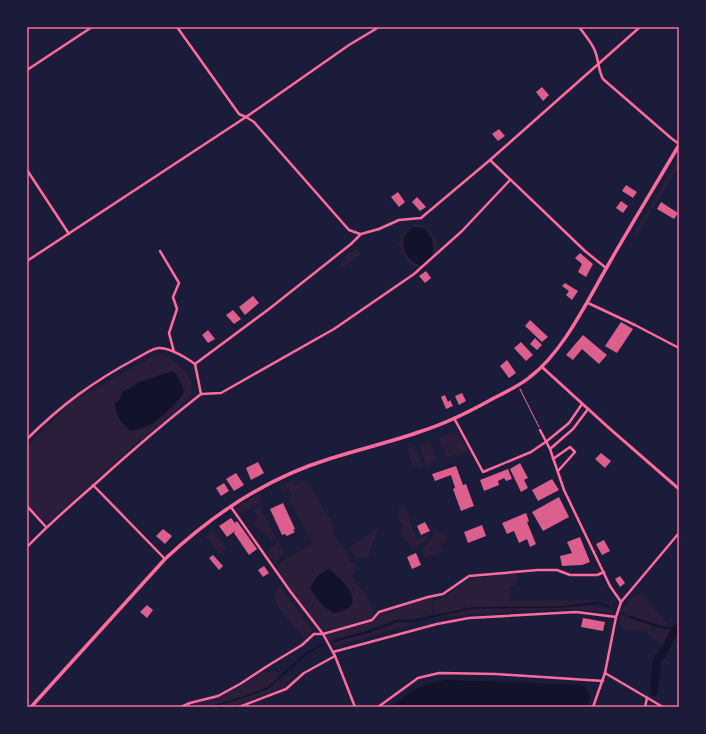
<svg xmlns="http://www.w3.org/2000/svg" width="706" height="734" font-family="'DejaVu Sans',sans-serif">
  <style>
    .green { fill: #2a1e3b; fill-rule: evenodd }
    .water { fill: #12122b }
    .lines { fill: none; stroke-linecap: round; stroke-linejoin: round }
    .stream { stroke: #12122b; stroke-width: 1.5 }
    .river { stroke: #12122b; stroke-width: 8 }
    .building { fill: #dd5f8e }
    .path { stroke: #ff6b9d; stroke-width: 1 }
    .minor { stroke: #ff6b9d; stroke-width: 2.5 }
    .tertiary { stroke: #ff6b9d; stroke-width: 3 }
    .secondary { stroke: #ff6b9d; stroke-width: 3.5 }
    .neatline { fill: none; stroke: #ff6b9d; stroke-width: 1.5 }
  </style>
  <rect width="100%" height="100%" fill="#1b1b3a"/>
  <g class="green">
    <polygon points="677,163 679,166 636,236 633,235"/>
    <path d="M414,224L425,225L437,241L439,250L433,255C435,244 432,236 425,228C422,228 418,227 415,227C395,230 402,262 422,266L420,268C407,266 404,256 399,245C400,235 405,229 414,224Z"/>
    <polygon points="356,249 362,254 342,268 340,265 344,257"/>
    <path d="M158,354C174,358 197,377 191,395L167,419L130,449L52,519L48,522H45L27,503V447L65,408L73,401Z"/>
    <polygon points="458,431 468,451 447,458 438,439"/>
    <polygon points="429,441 438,461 426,466 419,445"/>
    <polygon points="415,446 423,467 413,466 407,449"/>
    <path d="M294,480L297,483L290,487L306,480L334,526L332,532L349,555L350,562L356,563L357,569L352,576L376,611L373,612L371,618L324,632L325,629L322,630L282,577L277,566L288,557L313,543L288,499L293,496L288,488L283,492L279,487ZM329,569C339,578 355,590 351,605L320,602L310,588C315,579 320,574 329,569Z"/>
    <polygon points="260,493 261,503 239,513 234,508"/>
    <polygon points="260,506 277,539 271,540 254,525 257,517 254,510"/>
    <path d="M401,506L406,508C411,519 411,530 418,540L428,534H430C427,541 420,546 413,549L406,540L398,533L403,530L404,525L399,520L398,513Z"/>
    <path d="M378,528L371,548L369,556C357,561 356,557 348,548Z"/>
    <polygon points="213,530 226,547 220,554 206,537"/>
    <polygon points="436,531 446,536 446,541 441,544 444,551 425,558 422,551"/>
    <polygon points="278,542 284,552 276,564 266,552"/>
    <path d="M516,572L518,574L516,584L509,587L510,601L592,600L611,602L612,605L611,606L595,601L570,604L592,606L613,610V615C590,607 565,609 541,610C508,611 475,614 443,617H439L442,613L434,615L435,601L447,595L469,579Z"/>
    <polygon points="280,586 312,630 311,633 304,639 277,605 274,595"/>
    <path d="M642,594L668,624L674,625L675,626C657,626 638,619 622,611L632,597Z"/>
    <polygon points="428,597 433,598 432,615 413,619 398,619 362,632 333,640 330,642 326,636 373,621 381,614 406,606"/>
    <polygon points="620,614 633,620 651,625 653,632 658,627 666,629 670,629 669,639 671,638 675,630 678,630 670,652 654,640 647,632 622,629 619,624"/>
    <polygon points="397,622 414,624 334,647 332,644 344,639 374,632"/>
    <polygon points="299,670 284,686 235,707 194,707 200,702 236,689 260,673 277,671 279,684"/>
  </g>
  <g class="water">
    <path d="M414,227L425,228C431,236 435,245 432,256L422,265C409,264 400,248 405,236C407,232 411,230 414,227Z"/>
    <path d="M173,371C179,377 182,383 184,392L180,398L171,408L154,423L143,428L131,431C121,423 115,415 115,402L119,401L123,391L129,389L137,383Z"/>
    <path d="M329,569C336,575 359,594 351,605C348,610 339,612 334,613C323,608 316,598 310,588C315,579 319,573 329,569Z"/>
    <polygon points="444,680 580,685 586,687 590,698 588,707 390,707 417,688"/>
  </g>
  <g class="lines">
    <g class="stream">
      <polyline points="630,617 664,628 676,628 679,623"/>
      <polyline points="334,641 365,633 398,621 412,621 472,608 560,607 599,603 609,606"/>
      <polyline points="210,707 244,697 268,688 308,652 323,645"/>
    </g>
    <polyline class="river" points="654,692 657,659 662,655 676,628"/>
  </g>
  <g class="building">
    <polygon points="542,87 549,95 543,101 536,92"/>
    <polygon points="499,129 505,136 498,141 492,134"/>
    <polygon points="626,185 637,192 633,198 622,191"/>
    <polygon points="398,192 405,202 399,207 391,197"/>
    <polygon points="417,197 426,207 420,211 412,202"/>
    <polygon points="621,201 628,206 623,213 616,208"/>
    <polygon points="661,202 678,213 674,219 657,209"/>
    <polygon points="580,253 593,264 586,277 578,272 582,264 575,258"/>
    <polygon points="426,271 431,278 425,283 419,276"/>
    <polygon points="565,283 578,291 572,300 566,295 569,291 562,286"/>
    <polygon points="253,296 259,303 245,315 239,307"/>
    <polygon points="233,310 241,319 234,324 226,315"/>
    <polygon points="530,320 548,337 542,342 525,326"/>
    <polygon points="621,322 633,329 617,353 605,346"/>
    <polygon points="208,330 215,339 208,343 202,335"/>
    <polygon points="583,335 607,355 599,364 582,349 573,360 566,355"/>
    <polygon points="535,338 542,345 537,350 530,344"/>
    <polygon points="521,342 533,355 526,361 514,348"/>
    <polygon points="507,360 516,373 509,378 500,366"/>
    <polygon points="462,393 466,401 459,405 455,396"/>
    <polygon points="445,395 448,402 450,400 453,406 446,409 441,397"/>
    <polygon points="601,453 611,461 605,468 595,459"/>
    <polygon points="258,462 264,473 251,480 246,468"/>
    <polygon points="520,463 528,478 524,480 528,488 521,492 510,469"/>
    <polygon points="456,466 463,485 466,484 474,506 461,511 453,489 455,488 451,475 435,481 432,474"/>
    <polygon points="508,469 512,479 506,481 504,478 498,481 499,485 484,491 480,480"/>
    <polygon points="236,473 244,485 234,491 226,479"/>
    <polygon points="552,479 559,490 538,501 532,490"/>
    <polygon points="224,483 229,491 221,496 216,488"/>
    <polygon points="559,497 569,517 543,531 532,512"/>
    <polygon points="283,503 295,529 293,530 295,532 287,536 285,534 282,535 270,509"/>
    <polygon points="526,513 529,521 527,522 536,544 530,547 527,539 519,543 514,531 507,534 502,523"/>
    <polygon points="231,518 235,523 237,521 257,549 249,555 234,533 235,531 227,537 219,526"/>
    <polygon points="425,522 430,531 421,535 417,526"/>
    <polygon points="482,525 486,536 468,543 464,532"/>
    <polygon points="163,529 172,536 165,544 156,536"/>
    <polygon points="580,537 590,562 582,565 562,566 560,556 572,553 567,542"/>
    <polygon points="604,540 610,551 602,555 596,544"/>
    <polygon points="416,553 421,565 412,569 407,557"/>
    <polygon points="213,555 223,566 219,570 209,558"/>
    <polygon points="264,566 269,573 263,577 258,570"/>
    <polygon points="620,576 625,583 620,587 615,579"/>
    <polygon points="147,605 153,610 147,618 140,612"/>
    <polygon points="583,618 605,622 603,631 581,627"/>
  </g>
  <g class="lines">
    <polyline class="path" points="520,389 539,427"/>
    <g class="minor">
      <polyline points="177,27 239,114 246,117 254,122 349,230 360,234"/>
      <path d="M579,27C585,35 592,43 595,51C599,61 598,70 603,79L671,138L679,144"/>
      <polyline points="27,70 92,27"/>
      <polyline points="490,160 585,251 606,268"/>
      <polyline points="27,170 69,234"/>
      <polyline points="160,251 179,283 173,297 177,309 169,333 174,352"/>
      <polyline points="27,261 246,117 349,45 379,27"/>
      <polyline points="588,303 635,325 679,348"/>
      <polyline points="195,364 269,309 351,244 361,234 379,229 399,220 421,218 490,160 640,27"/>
      <polyline points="195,364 201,394"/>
      <polyline points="201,394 221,393 334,329 414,274 462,231 510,180"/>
      <polyline points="454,418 483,472 531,452 547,441 569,423 582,404"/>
      <polyline points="540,430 550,449 564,490 610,586 621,602"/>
      <path d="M27,439C61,405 94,381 137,358C143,355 153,348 159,348C171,348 185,357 195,364"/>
      <polyline points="550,449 573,429 588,409"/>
      <polyline points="553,459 570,447 575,452 558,471"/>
      <polyline points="93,485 165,559"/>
      <polyline points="27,506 46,527"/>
      <polyline points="231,507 290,591 323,634 335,656 355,707"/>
      <path d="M27,547C48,525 71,505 94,485C129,453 164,423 201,394"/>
      <polyline points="605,673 663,707"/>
      <polyline points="181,707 190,703 218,696 240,684 269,665 302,645 314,634 323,634 372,620 379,612 428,597 443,594 469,576 538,570 557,570 570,575 597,575 604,572"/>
      <polyline points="239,707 286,689 304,673 335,656 333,652 437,624 469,618 576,612 616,617"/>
      <polyline points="378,707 418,678 439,673 496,674 603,681"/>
      <polyline points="593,707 605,673 616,617 621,602 679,533"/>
      <polyline points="645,707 647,698"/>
    </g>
    <polyline class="tertiary" points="542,367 609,428 679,489"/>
    <path class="secondary" d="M31,707L165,559C212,515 267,478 329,459C360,449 391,442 422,431C447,423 471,411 494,398C506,392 519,386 530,377C563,352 586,303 607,267C630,226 655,186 679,145"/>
  </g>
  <rect width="706" height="734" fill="none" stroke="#1b1b3a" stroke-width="56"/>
  <rect x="28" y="28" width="650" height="678" class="neatline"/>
</svg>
